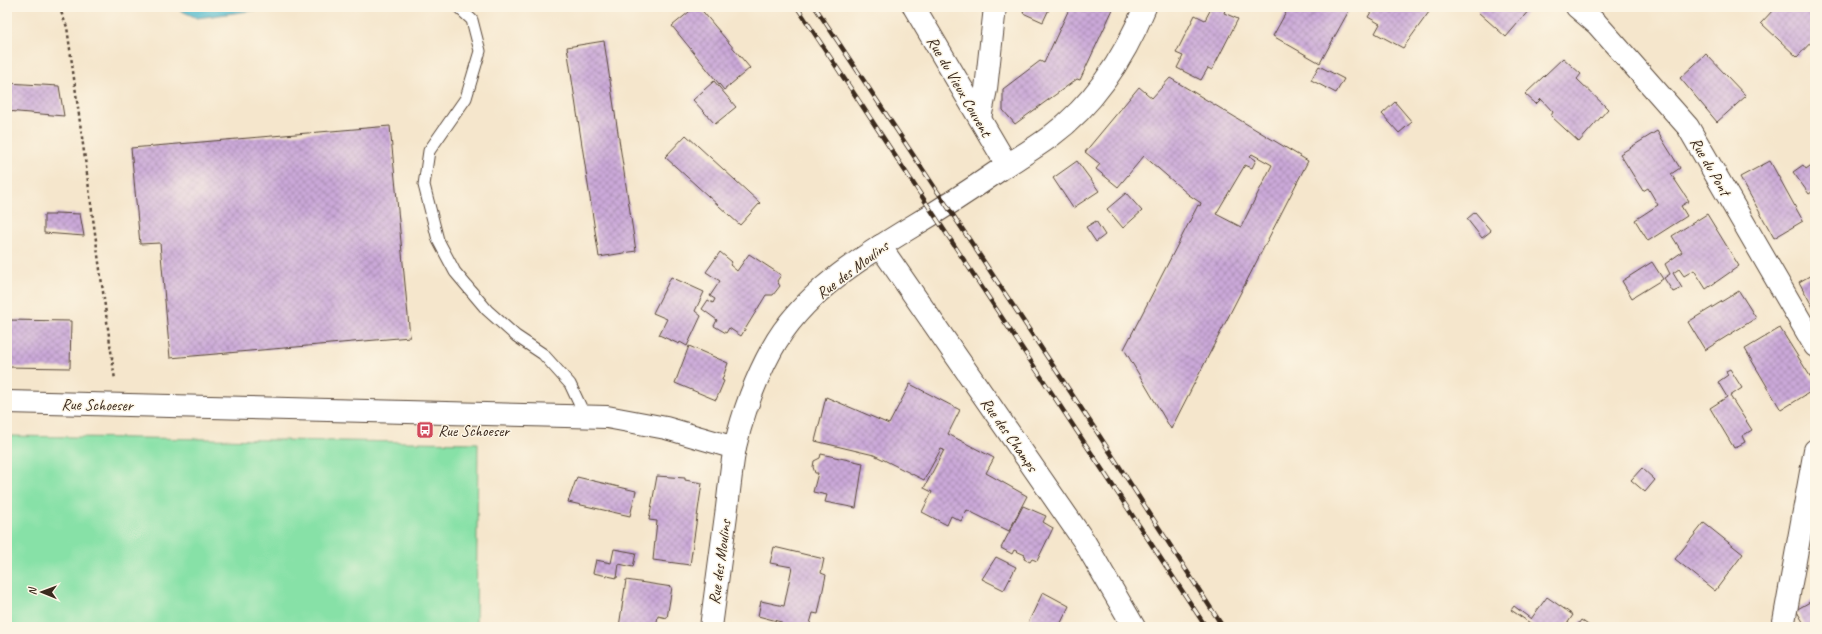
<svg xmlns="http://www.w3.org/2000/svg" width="1822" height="634" font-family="Caveat,sans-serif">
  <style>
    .green { fill: #87e1a7; stroke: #618662 }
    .water { fill: #4eb8cc; stroke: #447175 }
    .building { fill: url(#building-cross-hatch); fill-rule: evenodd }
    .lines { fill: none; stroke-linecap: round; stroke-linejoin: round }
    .service-casing { stroke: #574638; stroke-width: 13 }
    .minor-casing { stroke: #574638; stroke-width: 24 }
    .secondary-casing { stroke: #574638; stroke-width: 24 }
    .path { stroke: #574638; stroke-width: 2.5; stroke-dasharray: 3 3; stroke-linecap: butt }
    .service { stroke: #fff; stroke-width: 11 }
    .minor { stroke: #fff; stroke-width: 22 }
    .secondary { stroke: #fff; stroke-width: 22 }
    .rail-casing { stroke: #3b2a1e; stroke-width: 4.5 }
    .rail { stroke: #fcf5e5; stroke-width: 3; stroke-dasharray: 9; stroke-linecap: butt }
    .labels { text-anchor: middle; stroke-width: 3; stroke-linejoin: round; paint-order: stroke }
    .street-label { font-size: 16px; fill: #3b2a1e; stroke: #fcf5e5 }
    .poi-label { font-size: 16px; fill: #3b2a1e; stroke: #fcf5e5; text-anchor: start }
  </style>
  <defs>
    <pattern id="building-cross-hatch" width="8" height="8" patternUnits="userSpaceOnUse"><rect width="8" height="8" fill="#cba9d9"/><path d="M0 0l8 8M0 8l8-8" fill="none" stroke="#a68aaf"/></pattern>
  </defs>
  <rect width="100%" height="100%" fill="#fcf5e5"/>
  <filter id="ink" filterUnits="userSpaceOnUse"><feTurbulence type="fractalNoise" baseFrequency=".025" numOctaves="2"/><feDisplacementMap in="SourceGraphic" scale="8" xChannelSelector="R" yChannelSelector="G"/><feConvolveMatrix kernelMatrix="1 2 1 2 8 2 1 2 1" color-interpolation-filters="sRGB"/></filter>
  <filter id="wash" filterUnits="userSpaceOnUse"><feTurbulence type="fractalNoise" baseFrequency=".012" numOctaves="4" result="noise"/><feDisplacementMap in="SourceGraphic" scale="16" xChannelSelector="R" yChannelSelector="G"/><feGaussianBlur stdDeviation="0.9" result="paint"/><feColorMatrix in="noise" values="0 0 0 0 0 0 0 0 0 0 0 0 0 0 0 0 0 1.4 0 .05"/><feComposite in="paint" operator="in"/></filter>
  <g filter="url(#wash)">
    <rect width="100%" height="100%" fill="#f5e6cc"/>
    <polygon class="green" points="7,436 478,443 476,627 7,627"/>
    <polygon class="water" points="173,7 279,7 197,18"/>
    <g id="blocks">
      <g class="building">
        <polygon points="695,7 699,7 750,68 724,90 672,26"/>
        <polygon points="1025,7 1050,7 1043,22 1023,13"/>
        <polygon points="1070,7 1114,7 1080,80 1077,79 1015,124 1003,110 1003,89 1040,61 1044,63"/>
        <polygon points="1212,7 1219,7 1225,10 1224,13 1238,19 1212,70 1208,68 1201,80 1177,68 1183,56 1176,53 1195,15 1205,20"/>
        <polygon points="1289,7 1351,7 1320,63 1273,36"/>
        <polygon points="1374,7 1419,7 1429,12 1403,48 1375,33 1380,24 1368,17"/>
        <polygon points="1481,7 1528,7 1530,9 1506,37 1478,12"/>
        <polygon points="1772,7 1811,7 1815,11 1815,38 1797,57 1761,23 1774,9"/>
        <polygon points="604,41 636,251 599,257 567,47"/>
        <polygon points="1706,54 1746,96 1717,122 1680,78"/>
        <polygon points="1563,58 1581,74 1577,79 1608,109 1579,142 1551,116 1553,112 1541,99 1536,104 1525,94"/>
        <polygon points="1319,66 1344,79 1336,93 1311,80"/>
        <path d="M1170,78L1308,161L1171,429L1124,349L1198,205L1200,206L1201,203L1189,195L1144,156L1118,187L1096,169L1100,164L1085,152L1139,87L1152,98ZM1252,154L1272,165L1241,227L1216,214L1245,165L1252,168L1256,160L1250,156Z"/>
        <polygon points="714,81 736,107 715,124 693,100"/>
        <polygon points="7,83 59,86 64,116 7,111"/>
        <polygon points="1395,102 1412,122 1399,133 1382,114"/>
        <polygon points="390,126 410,337 170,358 160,243 140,244 131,148"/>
        <polygon points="1657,131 1680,168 1671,174 1689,201 1681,206 1687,216 1648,241 1635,220 1658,205 1648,188 1643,191 1620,154"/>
        <polygon points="686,135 760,203 740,225 665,157"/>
        <polygon points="1077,161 1099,191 1073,208 1053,178"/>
        <polygon points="1770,161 1803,221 1774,238 1740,177"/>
        <polygon points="1814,163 1815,190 1809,194 1793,172 1803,165 1806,169"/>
        <polygon points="1126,193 1142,211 1123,228 1107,209"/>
        <polygon points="1475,212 1491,231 1482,238 1467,219"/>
        <polygon points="55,213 80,214 84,236 44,233 44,215 55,215"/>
        <polygon points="1707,214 1739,266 1706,289 1694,270 1684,276 1679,269 1673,273 1682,288 1673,292 1664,278 1670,274 1665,264 1682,252 1672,236"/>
        <polygon points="1096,221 1105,235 1096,242 1086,227"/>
        <polygon points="720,252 732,262 730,265 737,271 749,254 781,275 777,281 780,286 773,295 766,295 741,336 729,328 726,333 714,326 717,320 702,309 708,300 713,303 715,299 710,296 720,281 706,272"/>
        <polygon points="1652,262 1663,279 1632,298 1622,281"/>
        <polygon points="1815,273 1815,311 1799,282"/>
        <polygon points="671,277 704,292 695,311 701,316 687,346 680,342 679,344 659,335 667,319 653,313"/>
        <polygon points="1739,291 1756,318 1705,350 1688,322"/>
        <polygon points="7,320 71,321 70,368 7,367"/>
        <polygon points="1780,328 1815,384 1815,389 1781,410 1745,349"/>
        <polygon points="689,346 728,363 722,380 724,381 716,400 675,383"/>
        <polygon points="1730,369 1742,388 1730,396 1752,430 1742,436 1745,442 1734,448 1710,408 1727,397 1718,382 1728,375 1726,371"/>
        <polygon points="910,384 960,410 948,434 994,458 986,473 1027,496 1009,531 967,510 961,521 951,516 947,525 922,512 932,492 924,488 944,450 941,449 924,480 874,455 815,441 826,397 889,424"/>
        <polygon points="821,454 863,463 856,508 825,502 827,495 813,492 818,473 815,473 813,467 814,461 820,458"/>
        <polygon points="1642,468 1655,480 1645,492 1631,480"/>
        <polygon points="657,476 685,478 685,480 702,483 690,565 653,560 657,521 649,520"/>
        <polygon points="577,477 636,491 630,516 568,502"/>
        <polygon points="1023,506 1046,516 1043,522 1053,528 1037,561 1032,559 1030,562 1024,559 1025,555 1014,550 1012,554 1001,548"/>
        <polygon points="1704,523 1743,554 1715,591 1675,559"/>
        <polygon points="774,547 824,559 821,573 826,575 818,614 813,613 809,627 780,627 781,622 758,616 761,601 784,606 792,567 770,563"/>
        <polygon points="614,549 636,553 633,567 619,564 617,578 593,573 596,560 611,563"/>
        <polygon points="996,557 1016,567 1004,590 982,579"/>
        <polygon points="626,580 672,587 667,618 658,616 656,627 619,627"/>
        <polygon points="1043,592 1069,606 1059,627 1026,627"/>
        <polygon points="1547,597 1573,615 1565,627 1536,627 1511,610 1514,606 1531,619"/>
        <polygon points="1815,599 1815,627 1806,627 1796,610"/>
        <polygon points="1581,620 1591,627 1576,627"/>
      </g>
    </g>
  </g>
  <g filter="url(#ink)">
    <use href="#blocks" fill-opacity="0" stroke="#574638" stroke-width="1"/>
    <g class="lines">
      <defs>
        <polyline id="service" points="458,7 472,20 480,51 466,98 429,151 424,185 438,240 455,272 487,310 516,336 543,354 570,384 585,416"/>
        <g id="minor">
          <polyline points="914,7 1007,165"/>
          <polyline points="1577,7 1597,24 1688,127 1815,346"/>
          <polyline points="980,118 986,89 995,7"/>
          <polyline points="880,246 1084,541 1134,627"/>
          <polyline points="7,402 607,417 666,428 735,448"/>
          <polyline points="1783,627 1815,450"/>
        </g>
        <path id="secondary" d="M711,627C716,590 721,552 726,515C729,493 731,469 735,447C743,413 755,380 772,349C802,294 860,258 913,226C943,208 972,189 1001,169C1018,158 1035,148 1051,136C1094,104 1125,56 1145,7"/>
      </defs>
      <use href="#service" class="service-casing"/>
      <use href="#minor" class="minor-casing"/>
      <use href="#secondary" class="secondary-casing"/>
      <polyline class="path" points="59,7 67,27 115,380"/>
      <use href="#service" class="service"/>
      <use href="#minor" class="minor"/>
      <use href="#secondary" class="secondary"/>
      <defs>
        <g id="rail">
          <polyline points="797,7 1206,627"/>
          <polyline points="815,7 1097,432 1223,627"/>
        </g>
      </defs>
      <use href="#rail" class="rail-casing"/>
      <use href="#rail" class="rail"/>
    </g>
  </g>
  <defs>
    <symbol id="bus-square" viewBox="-11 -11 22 22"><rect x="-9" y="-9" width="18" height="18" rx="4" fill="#d1495b" stroke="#fcf5e5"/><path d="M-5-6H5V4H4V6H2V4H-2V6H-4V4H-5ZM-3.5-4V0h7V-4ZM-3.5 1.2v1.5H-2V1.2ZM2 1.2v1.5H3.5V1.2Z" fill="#fff"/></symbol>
  </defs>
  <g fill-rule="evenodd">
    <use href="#bus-square" x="415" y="420" width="20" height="20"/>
  </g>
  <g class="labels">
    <g class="street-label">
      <text transform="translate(960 86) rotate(60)" y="6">Rue du Vieux Couvent</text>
      <text transform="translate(1711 166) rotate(60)" y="6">Rue du Pont</text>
      <text transform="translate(852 269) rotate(-37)" y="6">Rue des Moulins</text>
      <text transform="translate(97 404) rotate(1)" y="6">Rue Schoeser</text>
      <text transform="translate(1010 434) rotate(55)" y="6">Rue des Champs</text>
      <text transform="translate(719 562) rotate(-82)" y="6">Rue des Moulins</text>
    </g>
    <g class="poi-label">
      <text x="438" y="436">Rue Schoeser</text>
    </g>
  </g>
  <rect width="1822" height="634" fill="none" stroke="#fcf5e5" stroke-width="24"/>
  <g transform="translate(42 592) rotate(271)" stroke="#fcf5e5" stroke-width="3" paint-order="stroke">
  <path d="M0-3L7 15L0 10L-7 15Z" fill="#3b2a1e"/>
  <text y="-6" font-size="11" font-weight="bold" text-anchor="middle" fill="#3b2a1e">N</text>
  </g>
</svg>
